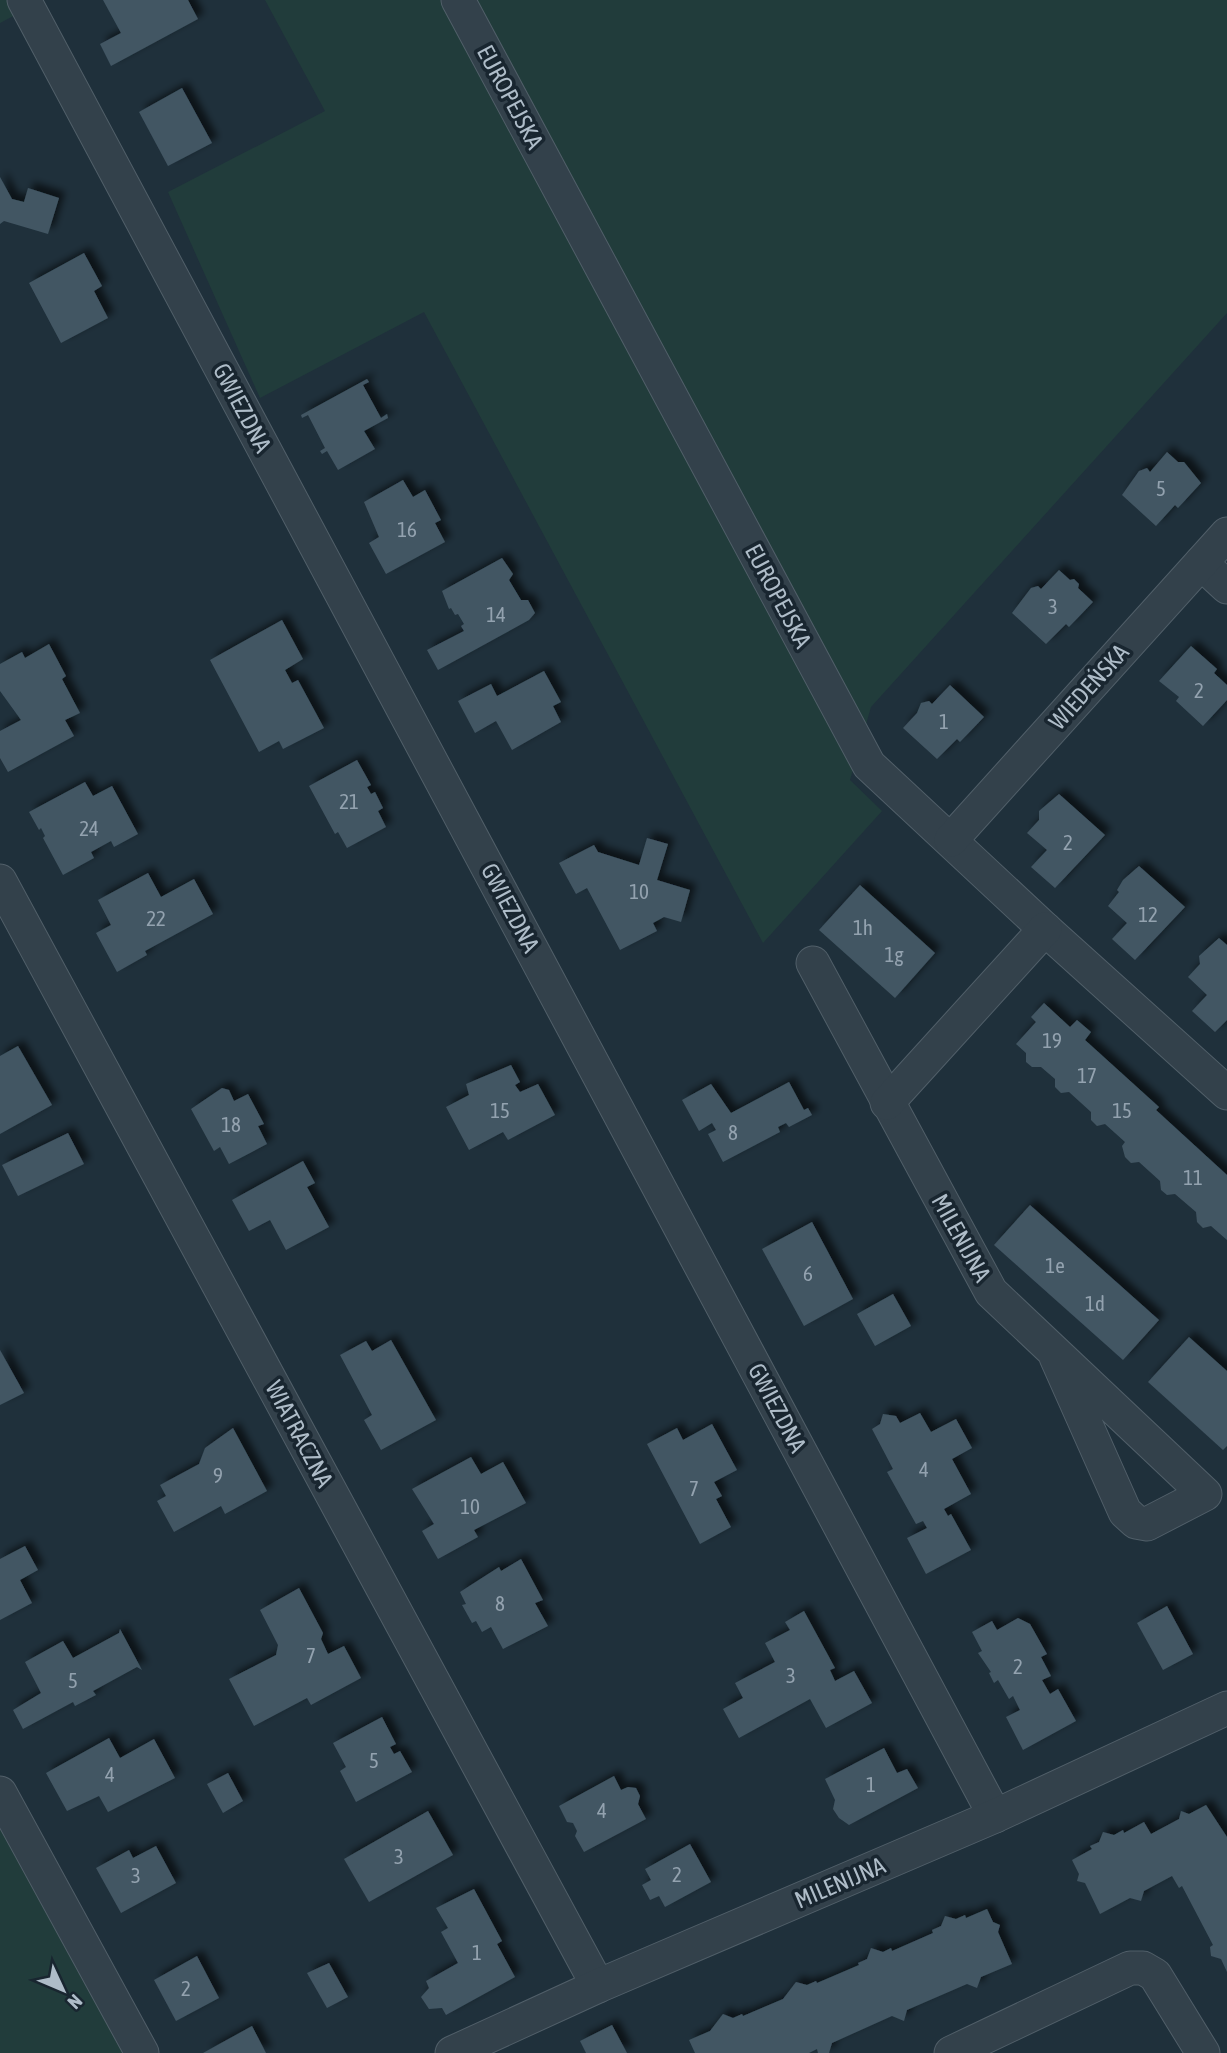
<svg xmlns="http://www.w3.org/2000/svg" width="1227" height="2053" font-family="'Asap Condensed',sans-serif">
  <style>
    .green { fill: #213c3b }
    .building { fill: #425663; filter: url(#shadow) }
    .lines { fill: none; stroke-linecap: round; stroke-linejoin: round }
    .minor-casing { stroke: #515f69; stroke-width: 35 }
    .minor { stroke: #33414b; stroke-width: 33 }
    .labels { text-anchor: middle; stroke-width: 7; stroke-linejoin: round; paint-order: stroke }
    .number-label { font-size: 21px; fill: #93a2af }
    .street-label { font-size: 24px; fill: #aebcc8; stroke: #192630 }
  </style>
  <defs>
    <filter id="shadow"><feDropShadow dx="6" dy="-6" stdDeviation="3.5" flood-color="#0009"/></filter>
  </defs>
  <rect width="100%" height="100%" fill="#1f303b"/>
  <g class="green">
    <polygon points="0,0 44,0 0,23"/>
    <polygon points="265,0 1227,0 1227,313 871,707 850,780 882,811 763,943 424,312 260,398 168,192 325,111"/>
    <polygon points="0,1823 126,2053 0,2053"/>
  </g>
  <g class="building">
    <polygon points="103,0 188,0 198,19 111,66 100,44 121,33"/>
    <polygon points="182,88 212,143 168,166 139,112"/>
    <polygon points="0,177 12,199 24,202 28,188 59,198 48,234 4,221 0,224"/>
    <polygon points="84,253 102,286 94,291 108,318 61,343 29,283"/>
    <polygon points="367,379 369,382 363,385 381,418 387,414 388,418 364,431 375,449 338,470 327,451 322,454 320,451 325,448 308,415 302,418 301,415"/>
    <polygon points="1167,452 1178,462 1184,462 1201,483 1178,508 1175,505 1156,526 1122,495 1139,471 1147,468 1150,472"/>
    <polygon points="403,480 413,497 425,490 441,520 435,523 445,542 386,574 369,543 379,537 364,502"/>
    <polygon points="502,558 513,574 509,580 521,600 528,600 535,613 529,620 438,670 427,650 464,631 461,626 464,624 458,614 455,615 451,608 449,609 442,591"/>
    <polygon points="1059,570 1070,580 1074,579 1079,584 1078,588 1093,602 1069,627 1066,624 1046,644 1012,613 1031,588 1038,586 1041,589"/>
    <polygon points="282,620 303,659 285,670 292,683 298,680 324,728 283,749 279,741 259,752 210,660"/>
    <polygon points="49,644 66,676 62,679 80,713 65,720 74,736 8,772 0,758 0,731 21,720 0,691 0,664 22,652 25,658"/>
    <polygon points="1191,646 1217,669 1214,673 1227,685 1227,700 1203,726 1176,701 1179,697 1159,681"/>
    <polygon points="544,671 561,702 553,706 561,722 512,750 496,721 475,733 458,701 491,684 497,696"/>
    <polygon points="950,685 984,717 960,742 957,739 937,759 903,728 917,713 921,703 929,701 932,704"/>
    <polygon points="357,760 371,785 367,787 371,794 375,792 383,808 378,811 386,827 347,848 338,832 335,834 309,786"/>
    <polygon points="85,782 93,796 112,786 138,834 114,847 111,841 91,852 94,858 63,875 43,838 45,836 41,828 39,830 29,812"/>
    <polygon points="1059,794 1105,835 1055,888 1031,867 1047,850 1027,833 1039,820 1039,811"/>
    <polygon points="647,838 668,844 657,880 690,890 681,922 664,917 653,923 657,931 620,950 587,888 576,894 559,863 594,845 598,852 639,865"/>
    <polygon points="1139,866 1185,907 1135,960 1112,939 1127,923 1108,906 1119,892 1117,890 1123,880"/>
    <polygon points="148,873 161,897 194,879 213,914 145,951 147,955 117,972 96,933 111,925 98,900"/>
    <polygon points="860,885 935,953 895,998 819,930"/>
    <polygon points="1219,938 1227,945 1227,1020 1215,1032 1192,1011 1207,995 1188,977 1200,964 1199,956"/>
    <polygon points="1044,1003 1070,1027 1077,1020 1091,1032 1085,1040 1159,1107 1156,1110 1227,1175 1227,1240 1211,1226 1203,1228 1197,1222 1196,1212 1175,1194 1167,1195 1161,1190 1160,1181 1139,1162 1131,1163 1125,1157 1122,1146 1125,1142 1105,1124 1097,1126 1091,1120 1091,1112 1069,1092 1061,1093 1055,1087 1055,1079 1041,1067 1032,1067 1026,1062 1026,1053 1016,1044 1036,1022 1031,1017"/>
    <polygon points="18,1046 52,1105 0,1134 0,1056"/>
    <polygon points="511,1065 520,1082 515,1085 520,1092 538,1084 555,1115 508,1140 503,1132 469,1150 446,1107 469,1095 466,1084"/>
    <polygon points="789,1082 804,1110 808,1108 812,1115 789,1127 786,1123 778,1127 780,1132 723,1162 708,1134 716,1130 712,1123 699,1131 682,1100 711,1084 731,1113"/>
    <polygon points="222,1088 229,1090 234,1101 248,1094 264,1124 258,1126 267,1144 229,1164 220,1147 214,1151 191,1109"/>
    <polygon points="68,1133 84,1164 18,1196 2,1165"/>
    <polygon points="303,1161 315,1183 307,1187 329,1227 286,1250 270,1220 249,1231 232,1200"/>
    <polygon points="1030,1205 1159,1320 1123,1360 994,1245"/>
    <polygon points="812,1222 853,1299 804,1326 762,1249"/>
    <polygon points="893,1294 911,1326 875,1346 857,1314"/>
    <polygon points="1189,1337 1227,1371 1227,1446 1223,1450 1148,1382"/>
    <polygon points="391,1340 436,1420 381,1450 364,1420 372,1415 340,1355 366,1341 372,1351"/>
    <polygon points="0,1350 24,1393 0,1405"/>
    <polygon points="920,1413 931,1432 956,1419 972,1448 952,1459 971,1494 944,1509 948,1516 951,1514 971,1550 926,1574 907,1538 927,1528 923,1521 916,1524 887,1472 893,1469 872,1429 880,1424 883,1414 896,1416 900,1423"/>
    <polygon points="712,1424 737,1470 714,1482 722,1496 716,1499 731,1527 700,1544 647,1444 677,1428 683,1440"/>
    <polygon points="233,1428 267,1491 225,1514 221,1506 174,1532 157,1501 166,1496 160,1485 199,1464 205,1448"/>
    <polygon points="471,1457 481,1474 503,1462 526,1503 474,1530 478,1537 438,1559 422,1531 434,1524 412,1489"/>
    <polygon points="25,1546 38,1570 20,1580 32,1603 0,1620 0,1559"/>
    <polygon points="521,1559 543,1600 535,1603 548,1626 503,1649 491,1627 482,1632 476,1621 472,1623 462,1605 466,1604 460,1592 499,1567 501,1571"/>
    <polygon points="299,1588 323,1633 321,1639 328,1654 344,1646 361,1678 311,1705 307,1698 254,1726 229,1679 276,1655 278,1645 260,1610"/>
    <polygon points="1167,1606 1193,1654 1163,1670 1137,1623"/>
    <polygon points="804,1611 835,1668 830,1670 835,1681 854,1671 872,1703 826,1728 810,1699 739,1738 723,1709 743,1698 735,1683 775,1662 765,1643 790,1630 785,1622"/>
    <polygon points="1018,1618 1030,1624 1047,1654 1041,1657 1051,1676 1042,1680 1050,1694 1058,1689 1076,1721 1023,1750 1006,1717 1020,1710 1013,1696 1009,1699 998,1680 994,1683 989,1673 991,1672 978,1653 982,1651 972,1632 992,1621 997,1630"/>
    <polygon points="120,1629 142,1670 137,1667 93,1691 96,1695 75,1706 73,1702 23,1729 13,1710 41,1693 25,1662 63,1641 73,1658 119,1633"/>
    <polygon points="382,1717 396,1744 390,1747 394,1754 400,1751 412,1772 356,1802 340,1771 346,1767 333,1743"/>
    <polygon points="109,1738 120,1758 154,1739 175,1778 108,1812 99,1796 67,1811 46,1773"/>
    <polygon points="884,1748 897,1773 907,1769 918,1788 849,1825 839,1818 833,1809 835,1800 825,1779"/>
    <polygon points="228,1773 243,1801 223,1813 207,1784"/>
    <polygon points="614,1776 621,1790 628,1787 636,1788 640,1796 638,1804 646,1819 584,1852 575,1836 577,1831 573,1823 567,1822 559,1806"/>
    <polygon points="1206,1805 1227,1837 1227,1972 1221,1959 1211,1956 1210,1947 1213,1945 1182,1886 1179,1888 1172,1876 1144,1891 1141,1901 1130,1898 1100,1914 1085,1883 1077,1881 1079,1874 1072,1860 1092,1849 1090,1846 1099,1842 1103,1832 1114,1835 1123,1830 1124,1833 1144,1822 1151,1834 1179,1819 1181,1811 1189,1814"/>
    <polygon points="428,1811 453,1855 369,1902 344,1859"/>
    <polygon points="690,1844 711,1882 665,1907 659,1896 650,1900 642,1885 651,1880 645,1869"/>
    <polygon points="156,1846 176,1883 121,1913 96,1868 129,1850 133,1858"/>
    <polygon points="474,1889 502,1941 497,1944 515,1977 446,2015 442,2008 429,2009 421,1997 429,1988 426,1981 458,1963 441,1932 448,1928 436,1908"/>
    <polygon points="987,1909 993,1922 1000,1925 998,1932 1012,1964 981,1977 977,1988 967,1984 907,2010 904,2021 892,2016 832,2043 829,2053 818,2053 817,2049 809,2053 695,2053 689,2040 710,2031 723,2014 733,2018 742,2014 743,2016 783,1999 796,1982 807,1985 816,1981 817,1983 859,1965 858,1963 867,1959 871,1948 883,1952 891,1948 892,1951 933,1933 932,1930 941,1926 945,1916 956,1919 965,1915 966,1918"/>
    <polygon points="197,1956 219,1998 176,2021 154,1980"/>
    <polygon points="329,1963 348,1997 327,2008 307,1973"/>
    <polygon points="612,2025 627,2053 586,2053 580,2041"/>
    <polygon points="252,2026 266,2053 203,2053"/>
  </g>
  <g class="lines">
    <defs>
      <g id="minor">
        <polyline points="24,0 995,1816"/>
        <polyline points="458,0 869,765 1045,929 1227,1093"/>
        <polyline points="1201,563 1227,587"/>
        <polyline points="951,840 1227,534"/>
        <polyline points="0,881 598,1986"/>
        <polyline points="813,963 991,1292 1205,1494 1147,1524 1136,1522 1125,1512 1056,1357"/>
        <polyline points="887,1103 1045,929"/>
        <polyline points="0,1793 142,2053"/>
        <polyline points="452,2053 598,1986 995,1816 1227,1708"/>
        <polyline points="951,2053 1130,1968 1143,1968 1155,1975 1203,2053"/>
      </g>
    </defs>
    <use href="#minor" class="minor-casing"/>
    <use href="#minor" class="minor"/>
  </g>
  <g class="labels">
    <g class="number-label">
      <text x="1161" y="496">5</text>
      <text x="407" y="537">16</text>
      <text x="1053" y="614">3</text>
      <text x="496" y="622">14</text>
      <text x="1199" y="698">2</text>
      <text x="944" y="729">1</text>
      <text x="349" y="809">21</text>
      <text x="89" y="836">24</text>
      <text x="1068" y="850">2</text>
      <text x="639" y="899">10</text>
      <text x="1148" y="922">12</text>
      <text x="156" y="926">22</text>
      <text x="863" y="935">1h</text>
      <text x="894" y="962">1g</text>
      <text x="1052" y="1048">19</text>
      <text x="1087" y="1083">17</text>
      <text x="500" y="1118">15</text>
      <text x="1122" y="1118">15</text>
      <text x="231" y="1132">18</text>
      <text x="733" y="1140">8</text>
      <text x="1193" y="1185">11</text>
      <text x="1055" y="1273">1e</text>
      <text x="808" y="1281">6</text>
      <text x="1095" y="1311">1d</text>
      <text x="924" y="1477">4</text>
      <text x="218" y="1483">9</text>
      <text x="694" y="1496">7</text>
      <text x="470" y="1514">10</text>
      <text x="500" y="1611">8</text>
      <text x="311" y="1663">7</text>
      <text x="1018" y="1674">2</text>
      <text x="791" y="1683">3</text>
      <text x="73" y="1688">5</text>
      <text x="374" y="1768">5</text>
      <text x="110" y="1782">4</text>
      <text x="871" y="1792">1</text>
      <text x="602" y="1818">4</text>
      <text x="399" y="1864">3</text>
      <text x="677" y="1882">2</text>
      <text x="136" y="1883">3</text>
      <text x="477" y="1960">1</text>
      <text x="186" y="1996">2</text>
    </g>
    <g class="street-label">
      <text transform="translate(510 97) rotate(62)" y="8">EUROPEJSKA</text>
      <text transform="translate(242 408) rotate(62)" y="8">GWIEZDNA</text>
      <text transform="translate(778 596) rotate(62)" y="8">EUROPEJSKA</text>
      <text transform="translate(1089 687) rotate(-48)" y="8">WIEDEŃSKA</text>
      <text transform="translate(510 908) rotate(62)" y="8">GWIEZDNA</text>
      <text transform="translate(961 1238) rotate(61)" y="8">MILENIJNA</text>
      <text transform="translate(777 1408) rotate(62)" y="8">GWIEZDNA</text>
      <text transform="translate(299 1434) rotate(62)" y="8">WIATRACZNA</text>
      <text transform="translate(840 1883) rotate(-23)" y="8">MILENIJNA</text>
    </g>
  </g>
  <g transform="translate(63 1990) rotate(134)" stroke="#192630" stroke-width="5" paint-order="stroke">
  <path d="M0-5L12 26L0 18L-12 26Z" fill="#aebcc8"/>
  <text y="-10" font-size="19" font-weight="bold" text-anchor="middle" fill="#aebcc8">N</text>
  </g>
</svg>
